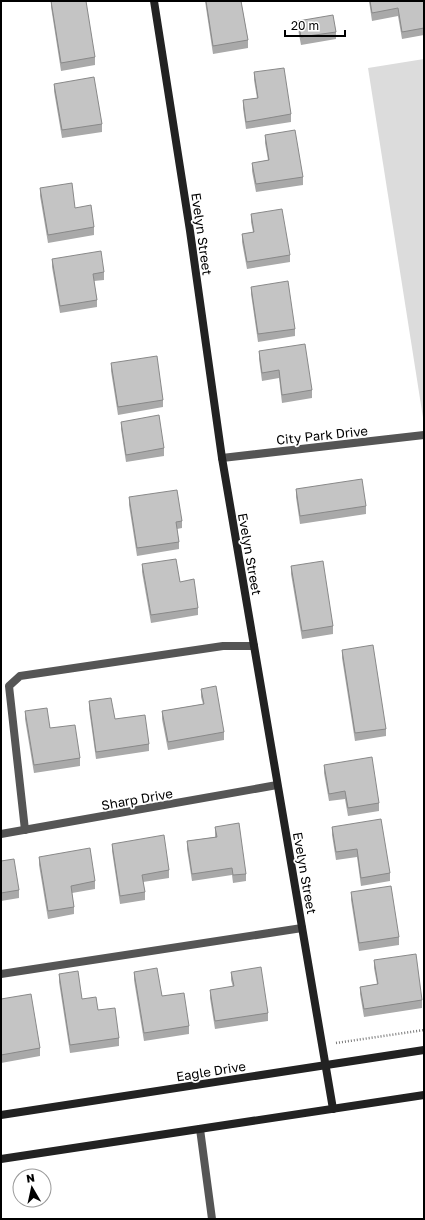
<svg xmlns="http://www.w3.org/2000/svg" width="425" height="1220" font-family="'Golos Text',sans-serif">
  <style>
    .green { fill: #dcdcdc }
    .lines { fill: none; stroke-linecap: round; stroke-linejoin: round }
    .path { stroke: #777; stroke-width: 2.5; stroke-dasharray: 1 2; stroke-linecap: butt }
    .lane { stroke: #555; stroke-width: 8 }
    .street { stroke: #555; stroke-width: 8 }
    .secondary { stroke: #222; stroke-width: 8 }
    .wall { fill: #a9a9a9 }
    .building { fill: #c4c4c4; stroke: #898989 }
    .labels { text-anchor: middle; stroke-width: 3.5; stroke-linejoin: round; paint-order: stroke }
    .street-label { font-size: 13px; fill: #000; stroke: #fff }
  </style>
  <rect width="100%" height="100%" fill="#fff"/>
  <polygon class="green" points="424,59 424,424 368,68"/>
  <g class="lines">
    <polyline class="path" points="336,1043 424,1030"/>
    <g class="lane">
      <polyline points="25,830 9,686 20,676 223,646 254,646"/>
      <polyline points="1,974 302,928"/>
      <polyline points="200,1129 212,1219"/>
    </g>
    <g class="street">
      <polyline points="222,458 424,435"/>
      <polyline points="1,834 277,785"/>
    </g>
    <g class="secondary">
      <polyline points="154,1 190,231 222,458 333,1109"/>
      <polyline points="1,1115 424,1050"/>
      <polyline points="1,1159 424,1095"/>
    </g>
  </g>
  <g class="wall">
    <polygon points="51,1 95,57 95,65 61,71 51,7"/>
    <polygon points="205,1 241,1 248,40 248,48 213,54"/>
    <polygon points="369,1 424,1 424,35 402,39 398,16 372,21"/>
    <polygon points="298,21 336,32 336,39 301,45 298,29"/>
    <polygon points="254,72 291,114 291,122 246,129 243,108 243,100 257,98 254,80"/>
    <polygon points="54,84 102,124 102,132 62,138 54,91"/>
    <polygon points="265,135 303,177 303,185 256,192 252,171 252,163 268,160 265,143"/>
    <polygon points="40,188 75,208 94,227 94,235 48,243 40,196"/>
    <polygon points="251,214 290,255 290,262 247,269 242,242 242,234 253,232 251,222"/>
    <polygon points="52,259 104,272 104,280 94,281 97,300 97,307 60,313 52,267"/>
    <polygon points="251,287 295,329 295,336 258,342 251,294"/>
    <polygon points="259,351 312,390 312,398 282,403 279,378 262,381 259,359"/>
    <polygon points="111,363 163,400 163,407 118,415 111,371"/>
    <polygon points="121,422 164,448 164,456 126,462 121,429"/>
    <polygon points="296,489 366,506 366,514 300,524 296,497"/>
    <polygon points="129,497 182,521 182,528 177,529 179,542 179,549 137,556 129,505"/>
    <polygon points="142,564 180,582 198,608 198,615 151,623 142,572"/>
    <polygon points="291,566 333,626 333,634 302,639 291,574"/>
    <polygon points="342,650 386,729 386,736 355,741 342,658"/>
    <polygon points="201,689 224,732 224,740 168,750 162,719 162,711 203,704 201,697"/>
    <polygon points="89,701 149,744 149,751 96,759 89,709"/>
    <polygon points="25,711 50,728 80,758 80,766 34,773 25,719"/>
    <polygon points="324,765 379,803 379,811 348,816 345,799 329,801 324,773"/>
    <polygon points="215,827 246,874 246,881 233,883 232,875 192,881 187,849 187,841 215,837"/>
    <polygon points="332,827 390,873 390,881 361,886 357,857 336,860 332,835"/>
    <polygon points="112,844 169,870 169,878 143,882 145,892 145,900 120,904 112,851"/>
    <polygon points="39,857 95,881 95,889 72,893 74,907 74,914 48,919 39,865"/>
    <polygon points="1,861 19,890 19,898 1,901"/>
    <polygon points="351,892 399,937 399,945 359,951 351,900"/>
    <polygon points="374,960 422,1000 422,1008 364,1017 360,994 360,987 377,984 374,968"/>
    <polygon points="134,972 162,996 189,1026 189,1034 144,1041 134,980"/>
    <polygon points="231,972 268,1013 268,1021 215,1029 210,998 210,990 233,987 231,980"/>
    <polygon points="59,974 82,999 98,1010 119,1038 119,1046 70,1053 59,982"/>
    <polygon points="1,999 40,1048 40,1056 1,1063"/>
  </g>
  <g class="building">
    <polygon points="51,1 86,1 95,57 61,63"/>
    <polygon points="206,1 241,1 248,40 213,46"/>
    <polygon points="370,1 424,1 424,28 402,32 398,8 372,13"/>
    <polygon points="333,15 336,32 301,37 298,21"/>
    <polygon points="284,68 291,114 246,122 243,100 258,98 254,72"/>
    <polygon points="94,77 102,124 62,130 54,84"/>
    <polygon points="295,130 303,177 256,184 252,163 269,160 265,135"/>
    <polygon points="72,183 75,208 91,205 94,227 48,235 40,188"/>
    <polygon points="282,209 290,255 247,262 242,234 254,232 251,214"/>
    <polygon points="101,251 104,272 93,274 97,300 60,306 52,259"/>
    <polygon points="288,281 295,329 258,334 251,287"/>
    <polygon points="305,344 312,390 282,395 279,370 262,373 259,351"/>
    <polygon points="157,356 163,400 118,407 111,363"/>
    <polygon points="159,415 164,448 126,455 121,422"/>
    <polygon points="362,479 366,506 300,516 296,489"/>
    <polygon points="177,490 182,521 176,522 179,542 137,548 129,497"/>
    <polygon points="176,559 180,582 194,579 198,608 151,615 142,564"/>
    <polygon points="323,561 333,626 302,631 291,566"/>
    <polygon points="373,645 386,729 355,733 342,650"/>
    <polygon points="216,686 224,732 168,742 162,711 204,704 201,689"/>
    <polygon points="111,698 115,719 145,715 149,744 96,752 89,701"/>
    <polygon points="47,708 50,728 75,725 80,758 34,765 25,711"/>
    <polygon points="372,757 379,803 348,808 345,791 329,794 324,765"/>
    <polygon points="381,819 390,873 361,878 357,849 336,852 332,827"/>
    <polygon points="239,823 246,874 233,875 232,868 192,874 187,841 217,837 215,827"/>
    <polygon points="164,835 169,870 142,875 145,892 120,896 112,844"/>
    <polygon points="90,848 95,881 71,886 74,907 48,911 39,857"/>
    <polygon points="14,859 19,890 1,893 1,861"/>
    <polygon points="391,886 399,937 359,943 351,892"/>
    <polygon points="416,954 422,1000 364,1009 360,987 378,984 374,960"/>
    <polygon points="261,967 268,1013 215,1021 210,990 234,986 231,972"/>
    <polygon points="157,968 162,996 184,993 189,1026 144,1033 134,972"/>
    <polygon points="78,971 82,999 96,997 98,1010 115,1008 119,1038 70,1045 59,974"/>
    <polygon points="31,994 40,1048 1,1055 1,999"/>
  </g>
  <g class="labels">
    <g class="street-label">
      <text transform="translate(202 234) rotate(82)" y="5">Evelyn Street</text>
      <text transform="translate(322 435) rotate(-6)" y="5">City Park Drive</text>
      <text transform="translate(250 554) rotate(80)" y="5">Evelyn Street</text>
      <text transform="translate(137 799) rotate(-10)" y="5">Sharp Drive</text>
      <text transform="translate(305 873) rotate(80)" y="5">Evelyn Street</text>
      <text transform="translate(211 1071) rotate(-9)" y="5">Eagle Drive</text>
    </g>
  </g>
  <rect width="425" height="1220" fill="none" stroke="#000000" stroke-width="4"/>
  <g transform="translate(32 1188) rotate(351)"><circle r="19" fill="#ffffff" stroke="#999999"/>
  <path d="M0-3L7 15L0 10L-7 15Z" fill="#000000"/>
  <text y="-6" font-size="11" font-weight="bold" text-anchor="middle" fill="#000000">N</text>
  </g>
  <path d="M285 30v6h60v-6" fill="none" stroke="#000000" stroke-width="2"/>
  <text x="291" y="30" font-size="12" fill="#000000" stroke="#ffffff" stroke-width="3" paint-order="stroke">20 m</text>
</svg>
